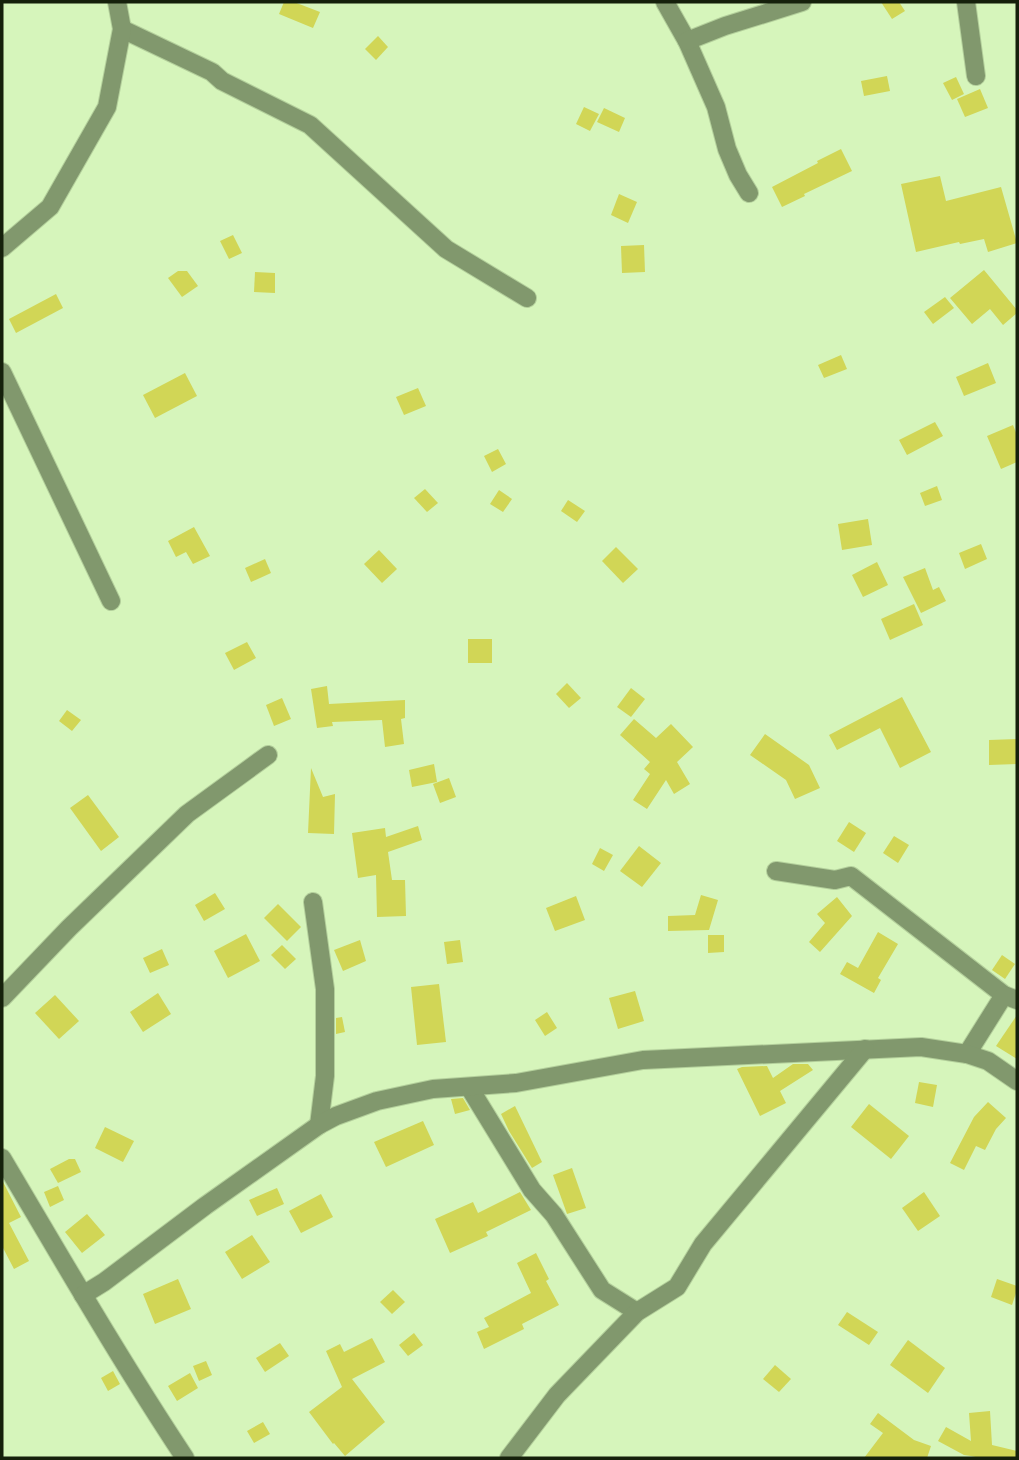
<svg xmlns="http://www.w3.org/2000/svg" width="1019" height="1460" font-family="'Source Sans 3',sans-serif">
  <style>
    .building { fill: #d1d656 }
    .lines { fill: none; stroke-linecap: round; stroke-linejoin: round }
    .street-casing { stroke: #b3cf9b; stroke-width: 20 }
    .street { stroke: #81986d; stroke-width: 18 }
  </style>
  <rect width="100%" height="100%" fill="#d6f5bb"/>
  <g class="building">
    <polygon points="284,2 294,2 320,12 313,28 279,14"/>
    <polygon points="881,2 899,2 905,11 892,19"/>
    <polygon points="378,36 388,47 376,60 365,49"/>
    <polygon points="887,76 890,91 864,96 861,81"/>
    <polygon points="956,77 964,94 952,100 943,83"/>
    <polygon points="980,89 988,108 965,117 957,99"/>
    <polygon points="584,107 599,114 590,131 576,124"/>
    <polygon points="604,108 625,118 619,132 597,122"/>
    <polygon points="841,149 852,171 804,194 805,196 782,207 772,187 818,163 817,161"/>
    <polygon points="940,176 946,201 1001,187 1017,243 988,252 984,239 960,244 959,242 916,252 901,184"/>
    <polygon points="619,194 637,202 628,223 611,215"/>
    <polygon points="233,235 242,253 229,259 220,241"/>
    <polygon points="644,245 645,272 622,273 621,246"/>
    <polygon points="984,270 1017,310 1017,313 1003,325 990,309 972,324 950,298"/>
    <polygon points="178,271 187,271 198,286 182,297 168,278"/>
    <polygon points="255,272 275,273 275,293 254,292"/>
    <polygon points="56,294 63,308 16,333 9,319"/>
    <polygon points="945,297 954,308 933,324 924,312"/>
    <polygon points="841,355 847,369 824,378 818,365"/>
    <polygon points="988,363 996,383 964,396 956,377"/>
    <polygon points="185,373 197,396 155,418 143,395"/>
    <polygon points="418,388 426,406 404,415 396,397"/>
    <polygon points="935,422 943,436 907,455 899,440"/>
    <polygon points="1013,425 1017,435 1017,462 1001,469 987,436"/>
    <polygon points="498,449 506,464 492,472 484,456"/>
    <polygon points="937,486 942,500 925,506 920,493"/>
    <polygon points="425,489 438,503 427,512 414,498"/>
    <polygon points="499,490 512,499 503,512 490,504"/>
    <polygon points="568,500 585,511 577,522 561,511"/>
    <polygon points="868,519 872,545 842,550 838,524"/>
    <polygon points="194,527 210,556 193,564 186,552 176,557 168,541"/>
    <polygon points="981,544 987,559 965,569 959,553"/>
    <polygon points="616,547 638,569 623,583 602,561"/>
    <polygon points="379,550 397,569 382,583 364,564"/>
    <polygon points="265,559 271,573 251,582 245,568"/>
    <polygon points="877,562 888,585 863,597 852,575"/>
    <polygon points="925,568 933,590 939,587 946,601 921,613 903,577"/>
    <polygon points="914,604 923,625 890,640 881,619"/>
    <rect x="468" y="639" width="24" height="24"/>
    <polygon points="247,642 256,658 234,670 225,653"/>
    <polygon points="567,683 581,698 569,708 556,694"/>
    <polygon points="327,686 329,704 405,700 405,718 401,719 404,744 385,747 382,720 332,722 333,726 317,728 311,689"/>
    <polygon points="631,688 645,699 631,717 617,707"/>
    <polygon points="902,697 931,752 900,768 880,728 837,750 829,735"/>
    <polygon points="282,698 291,719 274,726 266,705"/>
    <polygon points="67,710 81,720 72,731 59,721"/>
    <polygon points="634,719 656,738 671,724 693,747 677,762 690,784 674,794 666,780 647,809 633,800 650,774 644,769 650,762 620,735"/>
    <polygon points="765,734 809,765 820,788 795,799 786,780 750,755"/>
    <polygon points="1017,739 1017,764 989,765 989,740"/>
    <polygon points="434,764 437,782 412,787 409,770"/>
    <polygon points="311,768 323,797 335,794 334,834 308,833"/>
    <polygon points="449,778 456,797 440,803 433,784"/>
    <polygon points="88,795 119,837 101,851 70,808"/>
    <polygon points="849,822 866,833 854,852 837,841"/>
    <polygon points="418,826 422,840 388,852 392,880 405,880 406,916 377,917 376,875 358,878 352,833 385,828 386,837"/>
    <polygon points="894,836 909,845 898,863 883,853"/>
    <polygon points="639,846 661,863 642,887 620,871"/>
    <polygon points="600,848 613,855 604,871 592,864"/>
    <polygon points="215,893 225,909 204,921 195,905"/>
    <polygon points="701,895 718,900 709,930 668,931 668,916 695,915"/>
    <polygon points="576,896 585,920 555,931 546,908"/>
    <polygon points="837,897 852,916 820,952 809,942 825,923 817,914"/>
    <polygon points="278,904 301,927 287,941 264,918"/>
    <polygon points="878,932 898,944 878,978 881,980 874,993 840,974 847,962 858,968"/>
    <polygon points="246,934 260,961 228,978 214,951"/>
    <polygon points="708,935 724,935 724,952 708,953"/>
    <polygon points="360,940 366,961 343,971 334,950"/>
    <polygon points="460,940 463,962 447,964 444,942"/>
    <polygon points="282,945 296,959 285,969 271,955"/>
    <polygon points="162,949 169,965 150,973 143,958"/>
    <polygon points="1002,955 1015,964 1005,979 992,970"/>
    <polygon points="439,984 446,1042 417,1045 411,987"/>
    <polygon points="635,991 644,1021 618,1029 609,998"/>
    <polygon points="158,993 171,1014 143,1032 130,1012"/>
    <polygon points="55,995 79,1021 59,1039 35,1013"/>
    <polygon points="547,1012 557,1028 545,1036 535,1020"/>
    <polygon points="1017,1015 1017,1059 996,1046"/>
    <polygon points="342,1017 345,1032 336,1034 336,1018"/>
    <polygon points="793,1064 808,1064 813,1070 780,1091 786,1103 760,1116 737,1069 742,1067 767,1066 773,1078"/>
    <polygon points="919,1082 937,1085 933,1107 915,1103"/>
    <polygon points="463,1098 470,1110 455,1114 451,1099"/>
    <polygon points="988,1102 1006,1118 996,1129 985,1150 976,1146 964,1170 950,1163 974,1117"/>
    <polygon points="869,1104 909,1136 891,1159 851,1127"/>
    <polygon points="515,1106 542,1162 532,1168 509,1131 501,1114"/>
    <polygon points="423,1121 434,1145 386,1167 374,1142"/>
    <polygon points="105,1127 134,1141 123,1162 95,1148"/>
    <polygon points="69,1159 75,1159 81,1172 58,1183 50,1169"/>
    <polygon points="572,1168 586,1208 567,1214 553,1175"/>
    <polygon points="2,1180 21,1217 9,1223 29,1261 14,1269 2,1246"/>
    <polygon points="58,1186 64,1200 50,1207 44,1192"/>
    <polygon points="277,1188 284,1204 257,1216 249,1200"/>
    <polygon points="520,1192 531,1210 486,1232 488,1236 450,1253 435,1219 473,1202 478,1213"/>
    <polygon points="924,1192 940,1216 918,1231 902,1208"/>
    <polygon points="321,1194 333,1217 301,1233 289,1211"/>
    <polygon points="87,1214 105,1235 82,1253 65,1232"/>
    <polygon points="252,1235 270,1262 242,1279 225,1252"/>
    <polygon points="536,1253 549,1279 546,1281 559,1305 522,1324 524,1329 484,1349 477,1332 489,1327 484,1318 531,1293 517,1263"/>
    <polygon points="178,1279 191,1309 155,1324 143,1294"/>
    <polygon points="997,1279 1017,1286 1017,1290 1012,1305 991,1297"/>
    <polygon points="393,1290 405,1302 392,1314 380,1302"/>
    <polygon points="847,1312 878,1332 869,1345 838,1325"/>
    <polygon points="414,1333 423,1345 408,1356 399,1345"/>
    <polygon points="372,1338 385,1362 352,1379 385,1422 345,1456 334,1443 333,1444 309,1412 342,1387 326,1351 340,1344 344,1352"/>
    <polygon points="908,1340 945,1368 928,1393 890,1365"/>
    <polygon points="280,1343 289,1356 265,1372 256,1358"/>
    <polygon points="206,1361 212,1375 199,1381 193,1366"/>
    <polygon points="775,1365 791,1379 779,1392 763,1379"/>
    <polygon points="113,1371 120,1384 108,1391 101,1378"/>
    <polygon points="190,1373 198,1388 177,1401 168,1386"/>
    <polygon points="990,1411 992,1445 1017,1451 1017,1458 980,1458 971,1456 964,1455 938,1441 946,1427 971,1441 969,1413"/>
    <polygon points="878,1413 914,1440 931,1446 927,1458 864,1458 883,1433 870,1424"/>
    <polygon points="263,1422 270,1434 254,1443 247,1431"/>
  </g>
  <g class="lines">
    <defs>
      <g id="street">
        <polyline points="665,2 687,41 716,107 727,149 738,175 749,193"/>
        <polyline points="966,2 976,76"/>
        <polyline points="122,29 212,72 222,81 310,125 446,249 527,298"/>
        <polyline points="687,41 725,26 802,2"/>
        <polyline points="2,248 50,207 107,107 122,29 117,2"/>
        <polyline points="2,372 111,601"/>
        <polyline points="776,871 835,880 851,876 1004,995 1017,1000"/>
        <polyline points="313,902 325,989 325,1076 319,1125"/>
        <polyline points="2,998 69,928 187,814 268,755"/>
        <polyline points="967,1054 1004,995"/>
        <polyline points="469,1087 532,1190 554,1215 602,1290 637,1312"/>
        <path d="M2,1158C62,1259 120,1360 185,1458"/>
        <polyline points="83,1295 104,1282 205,1206 319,1125 336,1116 377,1101 433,1089 516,1083 643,1060 921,1047 967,1054 988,1061 1017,1081"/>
        <polyline points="509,1458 557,1395 637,1312 677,1287 703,1244 865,1049"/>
      </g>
    </defs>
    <use href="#street" class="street-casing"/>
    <use href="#street" class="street"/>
  </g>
  <rect width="1019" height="1460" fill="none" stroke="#15200b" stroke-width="7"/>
</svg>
